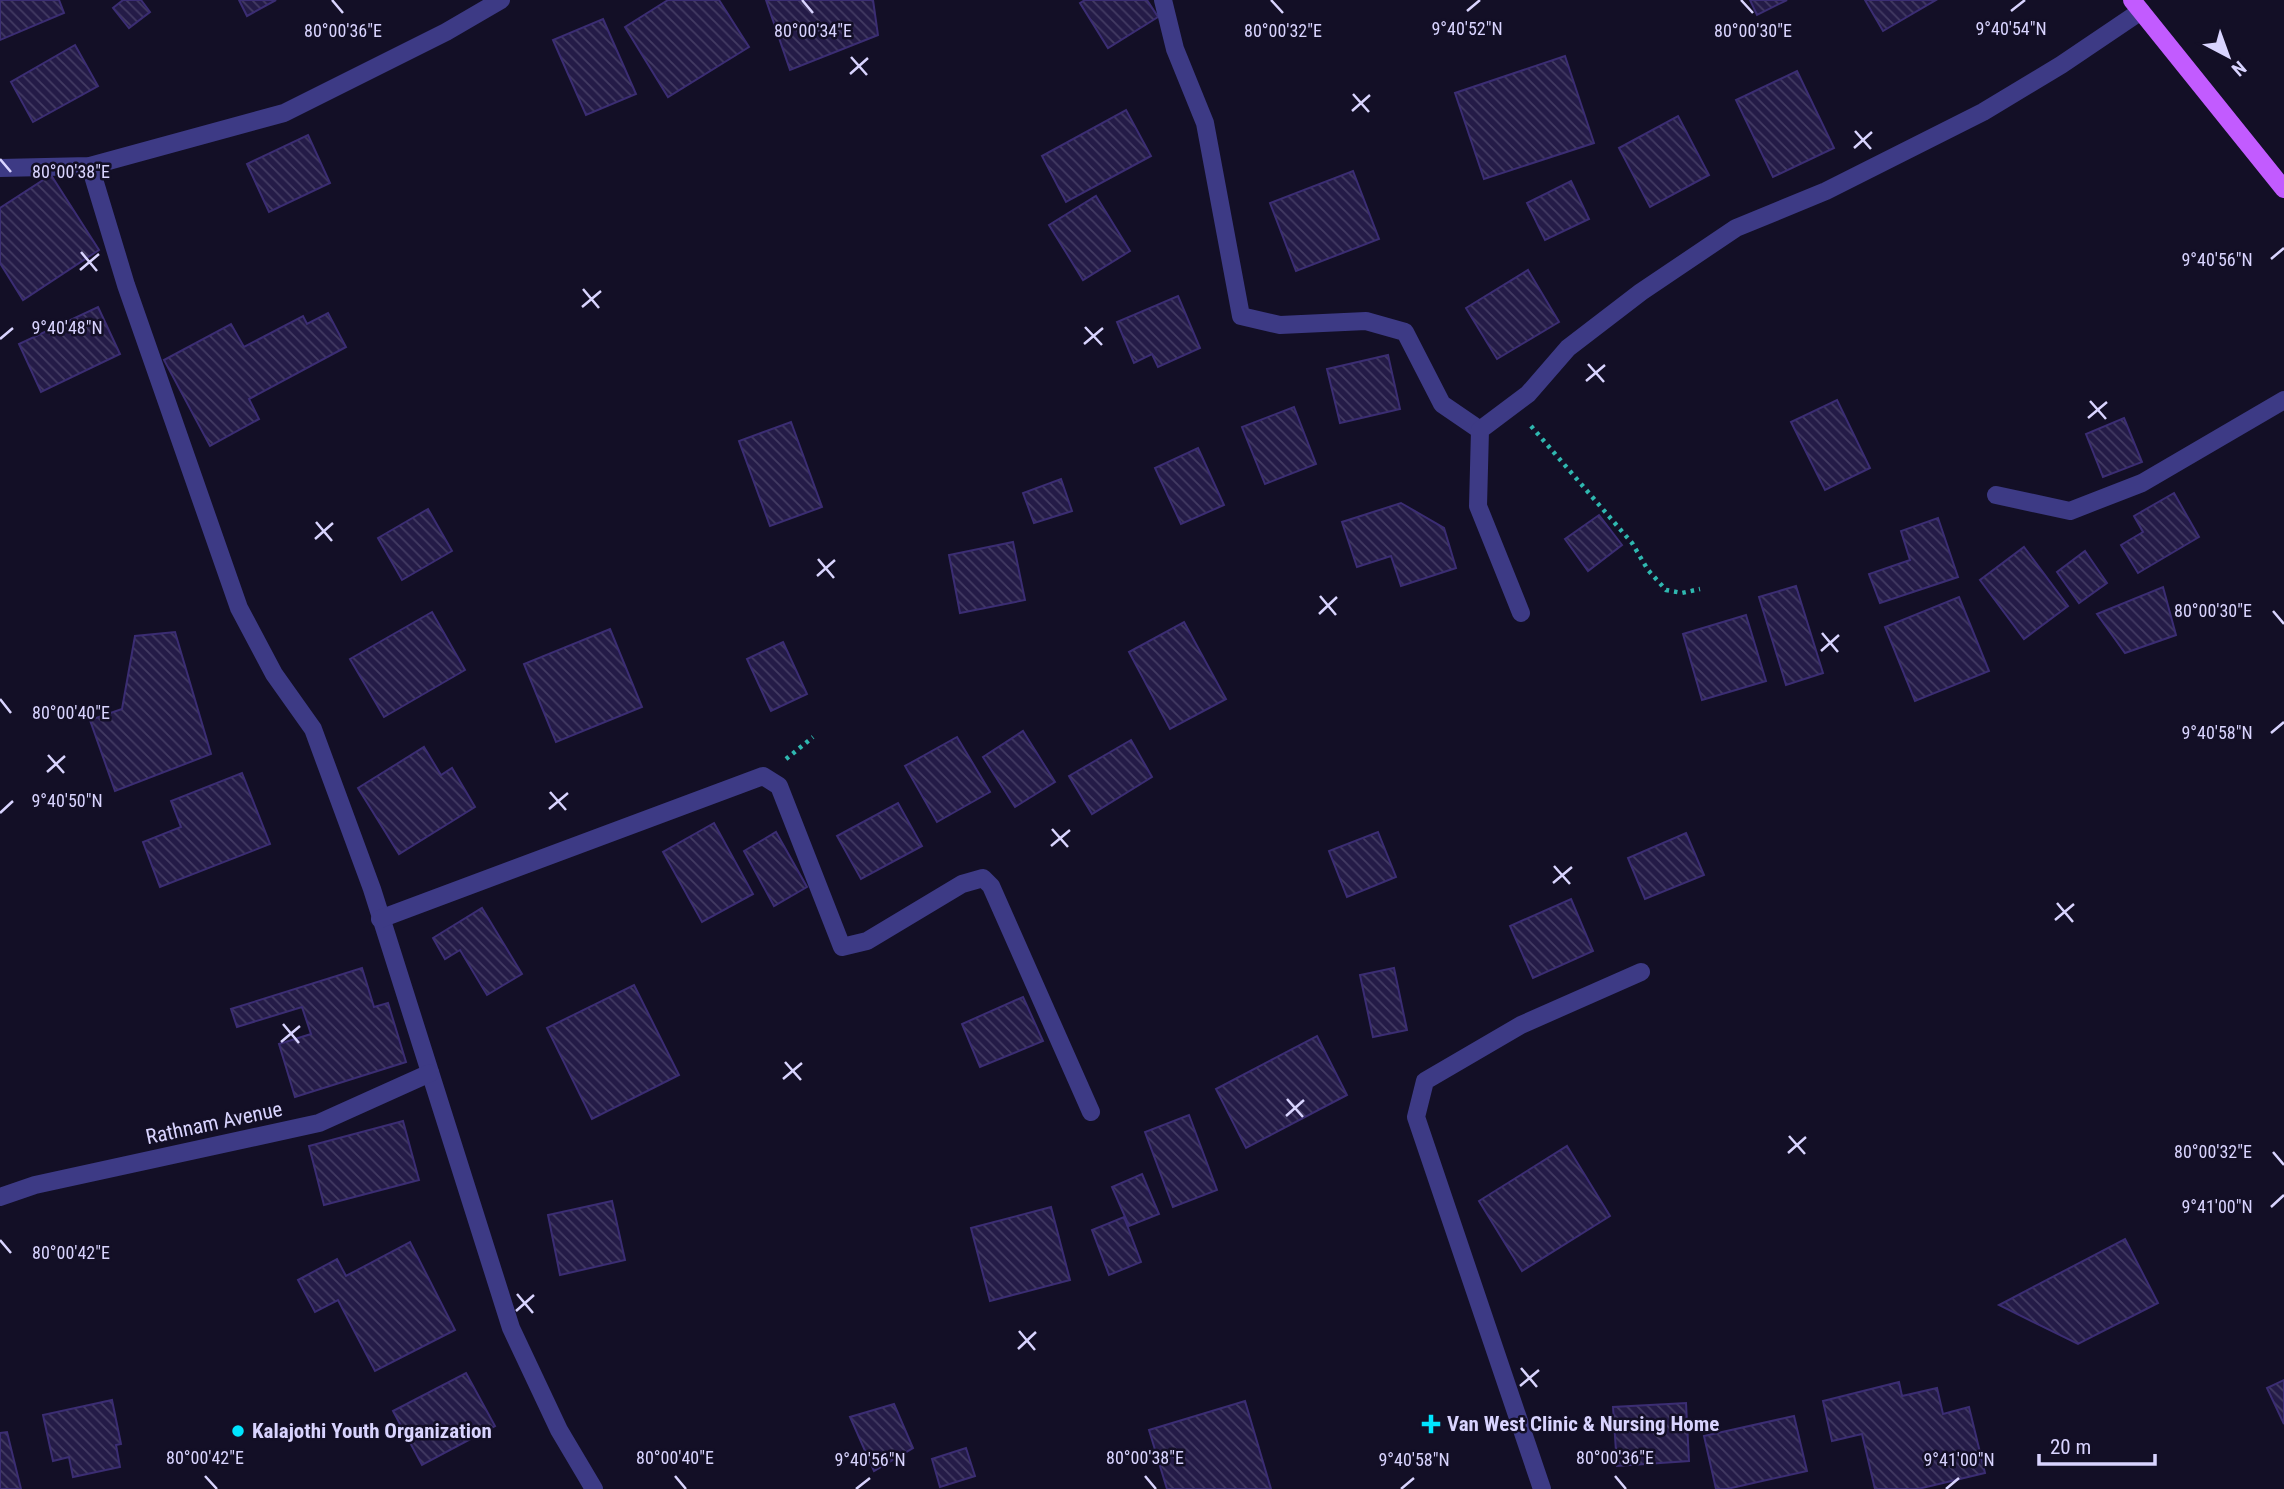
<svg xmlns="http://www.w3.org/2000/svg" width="2284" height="1489" font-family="'Roboto Condensed',sans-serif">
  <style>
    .building { fill: url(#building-back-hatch); stroke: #3b2d73; stroke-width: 2 }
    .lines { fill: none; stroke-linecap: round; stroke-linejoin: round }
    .path { stroke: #2fb8b0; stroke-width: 4.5; stroke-dasharray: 3.5 5; stroke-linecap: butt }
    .minor { stroke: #3d3a85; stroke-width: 18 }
    .primary { stroke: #c25bff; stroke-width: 18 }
    .ticks { fill: none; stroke: #d9d4ff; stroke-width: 2.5 }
    .poi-dot { fill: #00e5ff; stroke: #130f26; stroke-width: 2.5 }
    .labels { text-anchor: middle; stroke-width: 5; stroke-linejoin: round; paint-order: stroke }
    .street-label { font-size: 21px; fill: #d9d4ff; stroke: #130f26 }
    .poi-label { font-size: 21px; font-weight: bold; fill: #d9d4ff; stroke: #130f26; text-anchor: start }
    .ticks-label { font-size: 18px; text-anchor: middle; fill: #d9d4ff; stroke: #130f26; stroke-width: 5; stroke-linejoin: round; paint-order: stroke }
  </style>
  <defs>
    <pattern id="building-back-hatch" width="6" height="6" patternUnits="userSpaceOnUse" patternTransform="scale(1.75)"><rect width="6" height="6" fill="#241b47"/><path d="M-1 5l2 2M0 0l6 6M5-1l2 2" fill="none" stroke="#433b63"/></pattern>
  </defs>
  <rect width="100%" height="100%" fill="#130f26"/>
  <g class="building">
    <polygon points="0,0 59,0 64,13 0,40"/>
    <polygon points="123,0 141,0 150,12 129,28 113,8"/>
    <polygon points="239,0 276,0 247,16"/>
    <polygon points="668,0 719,0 749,47 668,97 625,27"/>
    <polygon points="766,0 873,0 878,35 790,70"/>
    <polygon points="1085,0 1147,0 1158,17 1108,48 1080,3"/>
    <polygon points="1750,0 1787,0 1757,15"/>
    <polygon points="1865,0 1936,0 1883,31"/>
    <polygon points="603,19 636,94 586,115 553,40"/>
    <polygon points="75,45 98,86 33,122 11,82"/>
    <polygon points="1565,56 1594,143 1484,179 1455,93"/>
    <polygon points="1797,71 1834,148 1773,177 1736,100"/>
    <polygon points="1126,110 1151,156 1066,202 1042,156"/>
    <polygon points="1678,116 1709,175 1650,207 1619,148"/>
    <polygon points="308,135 330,183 269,212 247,164"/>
    <polygon points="1353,171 1379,239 1296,271 1270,203"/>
    <polygon points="51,175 99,250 23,300 0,263 0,208"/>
    <polygon points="1571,181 1589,219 1545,240 1527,203"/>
    <polygon points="1096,196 1130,251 1083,280 1049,225"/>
    <polygon points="1528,270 1559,322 1497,359 1466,308"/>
    <polygon points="1178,296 1200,348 1158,367 1152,354 1134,363 1117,322"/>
    <polygon points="98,307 120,354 41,392 19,344"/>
    <polygon points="328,313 346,347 249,399 259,419 210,446 164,360 231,324 244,347 303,316 307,324"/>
    <polygon points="1388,355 1400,409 1340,423 1327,369"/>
    <polygon points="1837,400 1870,468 1825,490 1791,422"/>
    <polygon points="1294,407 1316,464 1265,484 1242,427"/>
    <polygon points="2124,418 2142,462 2103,477 2086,434"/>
    <polygon points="791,422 822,507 770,526 739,441"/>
    <polygon points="1198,448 1224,505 1181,524 1155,468"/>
    <polygon points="1061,479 1072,511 1034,523 1023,493"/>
    <polygon points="2174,493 2199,537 2138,573 2121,545 2143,532 2134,516"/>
    <polygon points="1401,503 1444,528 1456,568 1401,586 1391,556 1357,567 1342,522"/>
    <polygon points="428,509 452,551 402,580 378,538"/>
    <polygon points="1599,515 1622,545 1588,571 1565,539"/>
    <polygon points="1938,518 1958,577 1880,603 1869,574 1910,560 1901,531"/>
    <polygon points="1013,542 1025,600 960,613 949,555"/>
    <polygon points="2024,547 2068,606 2024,639 1980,580"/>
    <polygon points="2085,551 2107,583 2079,603 2057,572"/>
    <polygon points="1796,586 1823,673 1786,685 1759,597"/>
    <polygon points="2163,587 2176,635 2125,653 2097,614"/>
    <polygon points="1959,597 1989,671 1915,701 1885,627"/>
    <polygon points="432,612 465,670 384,717 350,659"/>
    <polygon points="1746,615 1766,681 1702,700 1683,634"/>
    <polygon points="1184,622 1226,699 1170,729 1129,652"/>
    <polygon points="610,629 642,707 556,742 524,664"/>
    <polygon points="175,632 211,754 115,791 90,720 122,709 135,636"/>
    <polygon points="783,642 807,694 771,711 747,659"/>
    <polygon points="1023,731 1055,782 1015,807 983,757"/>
    <polygon points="957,737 990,792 937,822 905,766"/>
    <polygon points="1131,740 1152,777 1092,814 1069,776"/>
    <polygon points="424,747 441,775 452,768 475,807 399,854 358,788"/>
    <polygon points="242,773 270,844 160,887 143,842 181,827 171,801"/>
    <polygon points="898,803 922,846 861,879 837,836"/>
    <polygon points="714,823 753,894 702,922 663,852"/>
    <polygon points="776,832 807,887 774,906 744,851"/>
    <polygon points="1378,832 1396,877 1347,897 1329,851"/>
    <polygon points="1686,833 1704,875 1645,899 1628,858"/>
    <polygon points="1571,899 1593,951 1533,978 1510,926"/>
    <polygon points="482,908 522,974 487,995 460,950 445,959 433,938"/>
    <polygon points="362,968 374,1007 388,1003 406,1062 295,1097 279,1044 311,1034 302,1007 237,1027 231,1009"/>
    <polygon points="1394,968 1407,1030 1373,1037 1360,975"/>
    <polygon points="634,985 679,1075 592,1119 547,1028"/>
    <polygon points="1023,997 1043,1041 980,1067 962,1024"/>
    <polygon points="1317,1036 1347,1095 1246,1148 1216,1089"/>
    <polygon points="1189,1115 1217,1190 1173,1207 1145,1132"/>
    <polygon points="403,1121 419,1180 324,1205 309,1146"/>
    <polygon points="1567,1146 1610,1216 1522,1271 1479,1201"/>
    <polygon points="1142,1174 1159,1214 1129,1226 1112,1187"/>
    <polygon points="612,1201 625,1260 560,1275 548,1215"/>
    <polygon points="1051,1207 1070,1280 990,1301 971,1228"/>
    <polygon points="1124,1217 1141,1262 1109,1275 1092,1230"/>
    <polygon points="2125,1239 2158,1303 2078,1344 1999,1305"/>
    <polygon points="410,1242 455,1330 375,1371 338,1300 315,1312 298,1280 337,1259 346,1276"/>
    <polygon points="466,1373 495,1426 422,1465 393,1411"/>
    <polygon points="2284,1380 2284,1424 2267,1388"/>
    <polygon points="1899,1382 1902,1396 1937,1388 1943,1414 1969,1407 1985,1473 1918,1489 1875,1489 1862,1434 1832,1441 1823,1401"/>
    <polygon points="112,1400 121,1444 116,1445 120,1467 73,1477 69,1457 53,1461 43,1415"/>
    <polygon points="1245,1401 1271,1489 1167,1489 1149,1430"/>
    <polygon points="1686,1403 1689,1461 1617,1466 1613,1407"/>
    <polygon points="894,1404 913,1448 874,1471 850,1417"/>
    <polygon points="1794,1416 1807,1471 1727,1489 1716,1489 1704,1436"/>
    <polygon points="7,1432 21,1489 0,1489 0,1433"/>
    <polygon points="966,1448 975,1476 940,1487 932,1459"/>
  </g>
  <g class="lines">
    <g class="path">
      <polyline points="1531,426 1632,543 1648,570 1666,590 1682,593 1700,589"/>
      <polyline points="786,759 813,737"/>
    </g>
    <g class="minor">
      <polyline points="1163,0 1175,49 1205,123 1241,316 1280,325 1366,321 1405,332 1442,404 1480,430"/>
      <polyline points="90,166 126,285 239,608 274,674 313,729 372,889 511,1328 559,1430 594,1489"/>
      <polyline points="0,168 90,166 284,113 446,32 501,0"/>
      <polyline points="1996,495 2070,511 2142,483 2284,400"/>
      <polyline points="1521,613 1478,506 1480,430 1528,394 1568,348 1641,292 1736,228 1826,191 1983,112 2061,65 2141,11"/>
      <polyline points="380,919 763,776 779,786 842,947 867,941 962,884 983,878 991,886 1091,1112"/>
      <polyline points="0,1197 35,1185 319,1123 430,1073"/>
      <polyline points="1542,1489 1416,1117 1425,1081 1521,1025 1641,972"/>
    </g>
    <polyline class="primary" points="2132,0 2284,189"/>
  </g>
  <path class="ticks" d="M332,0L343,13M802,0L813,13M1271,0L1283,13M1741,0L1753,13M1467,11L1480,0M2011,11L2025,0M851,57L867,75M850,74L868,58M1353,94L1369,112M1352,111L1370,95M1855,131L1871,149M1854,148L1872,132M0,159L11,172M81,252L97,271M2271,259L2284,248M80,270L99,254M583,289L599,308M582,307L601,291M1085,327L1102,345M0,339L13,328M1084,344L1103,328M1588,364L1604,382M1586,381L1605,365M2090,401L2106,419M2088,418L2107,402M316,522L332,541M315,539L333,523M818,559L834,578M817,576L835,560M1320,596L1336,615M2273,611L2284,624M1319,614L1337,597M1822,633L1838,652M1821,651L1839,635M0,699L11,713M2271,733L2284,722M48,755L64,773M47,772L65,756M550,792L566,810M549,809L568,793M0,813L13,801M1052,829L1068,847M1051,846L1070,830M1554,866L1570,884M1553,883L1572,867M2057,903L2073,922M2055,920L2074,904M283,1024L299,1043M281,1042L300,1026M785,1062L801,1080M783,1079L802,1063M1287,1099L1303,1117M1286,1116L1304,1100M1789,1136L1805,1154M2273,1152L2284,1165M1788,1153L1806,1137M2271,1207L2284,1195M0,1240L11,1253M517,1294L533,1313M516,1311L534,1295M1019,1331L1035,1350M1018,1349L1036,1332M1521,1368L1537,1387M1520,1386L1539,1370M205,1476L217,1489M675,1476L686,1489M1145,1476L1156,1489M1615,1476L1626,1489M856,1489L870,1478M1401,1489L1414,1478M1946,1489L1959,1478"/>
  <g class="poi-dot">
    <path d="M1427.5 1413.5h7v7h7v7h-7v7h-7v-7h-7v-7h7z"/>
    <circle cx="238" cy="1431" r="7"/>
  </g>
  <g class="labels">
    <g class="street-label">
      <text transform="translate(214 1123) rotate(-12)" y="7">Rathnam Avenue</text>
    </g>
    <g class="poi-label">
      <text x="1447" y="1431">Van West Clinic &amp; Nursing Home</text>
      <text x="252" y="1438">Kalajothi Youth Organization</text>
    </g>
  </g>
  <g class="ticks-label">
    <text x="1467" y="35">9°40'52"N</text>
    <text x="2011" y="35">9°40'54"N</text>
    <text x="343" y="37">80°00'36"E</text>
    <text x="1283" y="37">80°00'32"E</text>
    <text x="1753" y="37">80°00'30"E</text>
    <text x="813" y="37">80°00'34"E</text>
    <text x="71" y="178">80°00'38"E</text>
    <text x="2217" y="266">9°40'56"N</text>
    <text x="67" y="334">9°40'48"N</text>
    <text x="2213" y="617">80°00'30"E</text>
    <text x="71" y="719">80°00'40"E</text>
    <text x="2217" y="739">9°40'58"N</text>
    <text x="67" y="807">9°40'50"N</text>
    <text x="2213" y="1158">80°00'32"E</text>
    <text x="2217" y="1213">9°41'00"N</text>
    <text x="71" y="1259">80°00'42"E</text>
    <text x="205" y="1464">80°00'42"E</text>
    <text x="675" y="1464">80°00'40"E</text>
    <text x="1145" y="1464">80°00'38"E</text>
    <text x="1615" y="1464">80°00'36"E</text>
    <text x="870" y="1466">9°40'56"N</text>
    <text x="1414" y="1466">9°40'58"N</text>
    <text x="1959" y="1466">9°41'00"N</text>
  </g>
  <g transform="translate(2228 56) rotate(139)" stroke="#130f26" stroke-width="5" paint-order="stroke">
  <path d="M0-5L12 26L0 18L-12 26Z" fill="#d9d4ff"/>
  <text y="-10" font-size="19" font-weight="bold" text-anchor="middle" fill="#d9d4ff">N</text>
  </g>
  <path d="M2039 1454v10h116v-10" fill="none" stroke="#d9d4ff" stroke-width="3.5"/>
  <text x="2050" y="1454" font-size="21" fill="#d9d4ff" stroke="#130f26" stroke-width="5" paint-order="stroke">20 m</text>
</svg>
